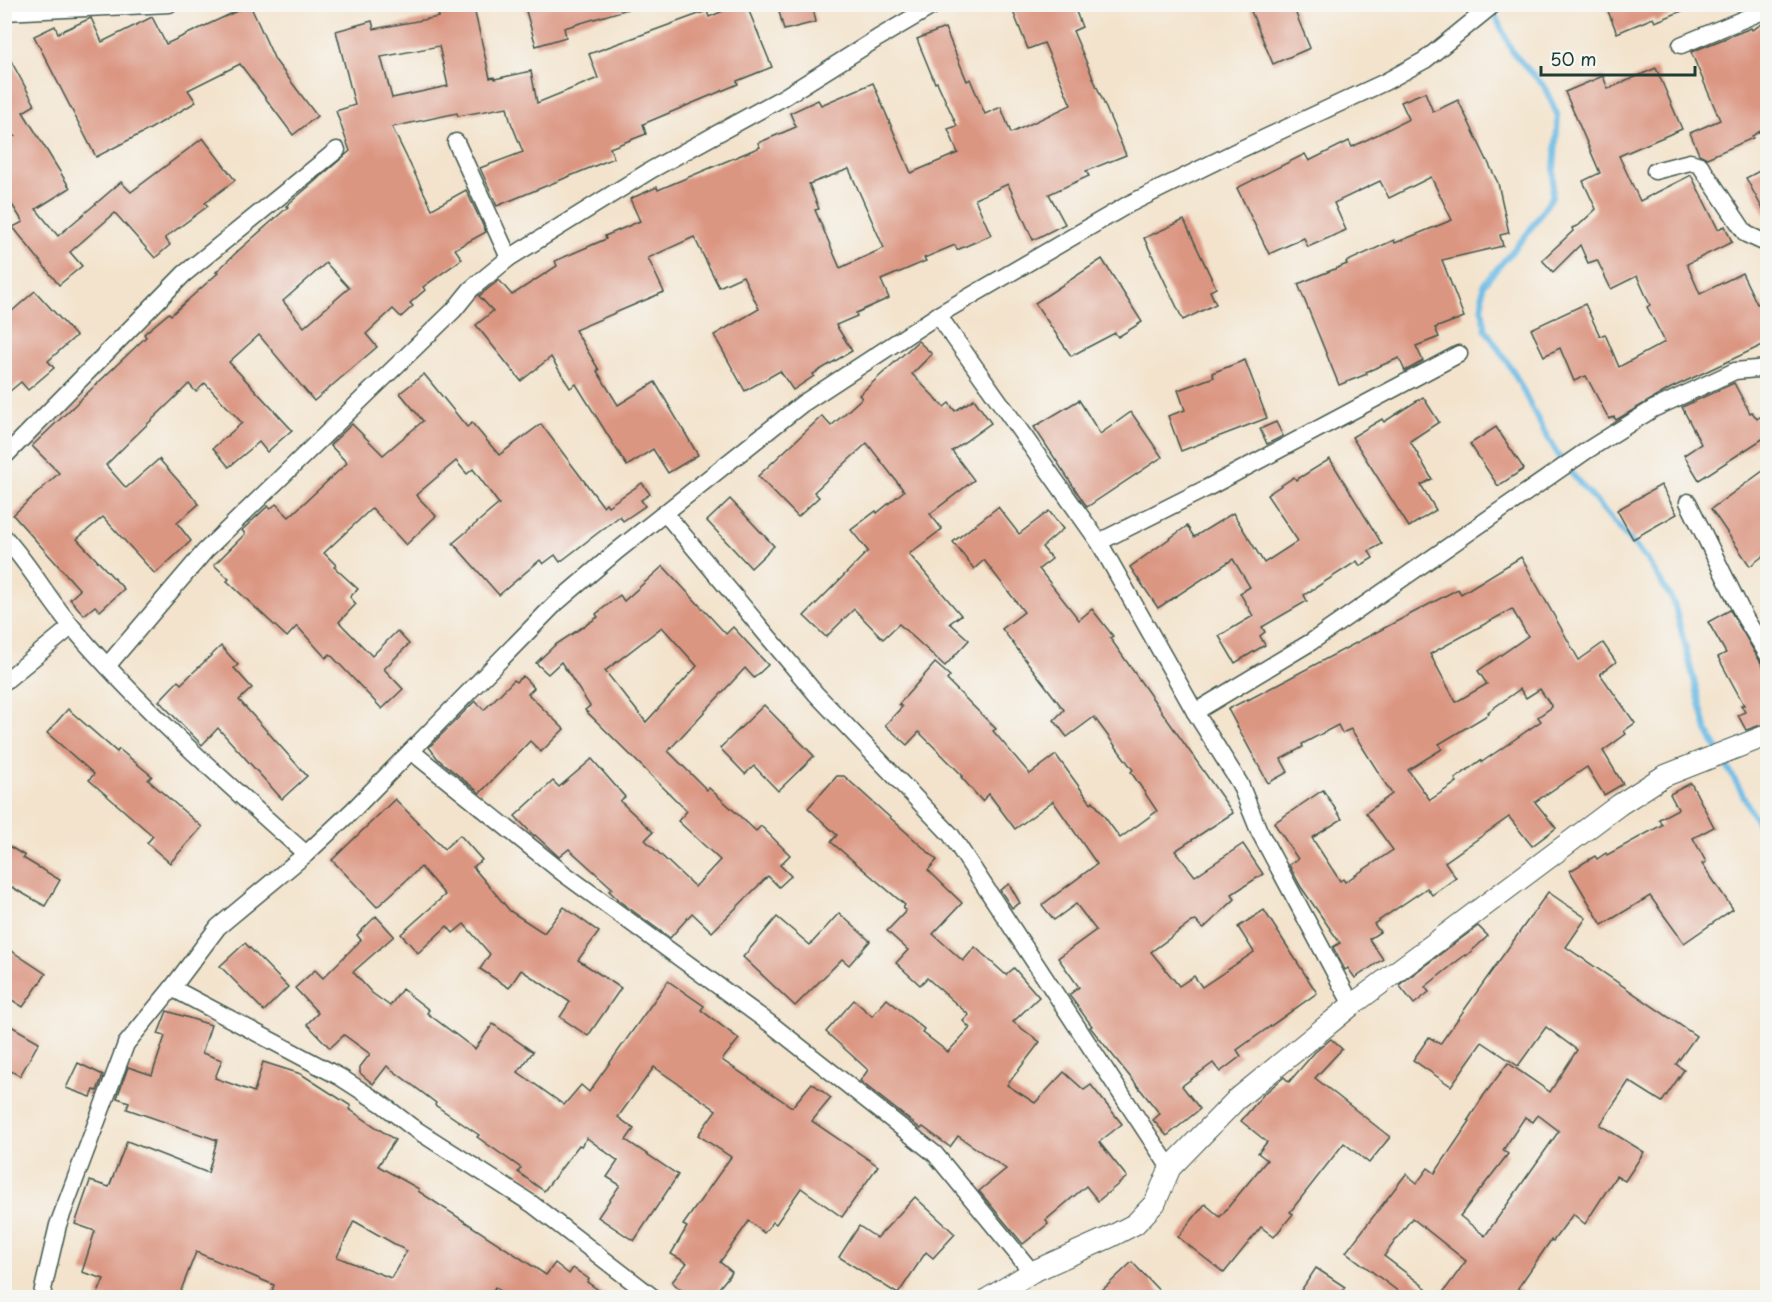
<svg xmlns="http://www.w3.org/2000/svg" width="1772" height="1302" font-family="'Playpen Sans',sans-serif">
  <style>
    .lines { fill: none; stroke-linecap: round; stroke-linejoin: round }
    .stream { stroke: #69bae4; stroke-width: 6 }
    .building { fill: #db9682; fill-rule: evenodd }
    .minor-casing { stroke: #3f564b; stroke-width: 19 }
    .tertiary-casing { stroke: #3f564b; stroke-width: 23 }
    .minor { stroke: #fff; stroke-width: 16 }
    .tertiary { stroke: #fff; stroke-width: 21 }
  </style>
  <rect width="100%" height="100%" fill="#f6f6f2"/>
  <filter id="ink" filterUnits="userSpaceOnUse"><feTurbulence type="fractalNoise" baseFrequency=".0167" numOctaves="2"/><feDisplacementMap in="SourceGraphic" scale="12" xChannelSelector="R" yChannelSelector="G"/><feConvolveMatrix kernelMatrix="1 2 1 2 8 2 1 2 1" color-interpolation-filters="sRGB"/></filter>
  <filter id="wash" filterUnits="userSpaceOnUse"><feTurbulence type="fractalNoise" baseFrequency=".008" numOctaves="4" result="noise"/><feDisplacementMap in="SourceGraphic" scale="24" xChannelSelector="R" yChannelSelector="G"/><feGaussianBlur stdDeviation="1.35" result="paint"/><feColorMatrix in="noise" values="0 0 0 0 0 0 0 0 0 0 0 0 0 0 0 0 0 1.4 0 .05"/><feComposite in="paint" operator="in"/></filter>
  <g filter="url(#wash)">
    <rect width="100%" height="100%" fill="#f3e3cc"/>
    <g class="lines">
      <polyline class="stream" points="1491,7 1513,53 1544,86 1558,116 1552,197 1527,234 1483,285 1482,309 1486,330 1513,371 1545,433 1565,466 1648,561 1674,603 1707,731 1741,791 1768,845"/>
    </g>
    <g id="blocks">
      <g class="building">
        <path d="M437,4H473L490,78L494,77L495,79L531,71L537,103L598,78L589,54L707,11L709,17L740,4H746L772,67L737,81L738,84L643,124L646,134L610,148L614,158L497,206L480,168L523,152L510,120L507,107L458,116L457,113L392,127L432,209L466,190L486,232L455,249L462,259L423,287L425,290L410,303L413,306L401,317L393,309L366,334L377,347L314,401L259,335L229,362L292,430L267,452L259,442L229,467L213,448L242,423L205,383L196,392L189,384L130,441L106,465L126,488L159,459L199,504L177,523L191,541L155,574L103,517L77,539L124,589L100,611L95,606L84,615L70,599L80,590L13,515L59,473L32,446L146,337L144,334L169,313L171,315L218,273L216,272L239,250L288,207L286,206L350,151L336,111L355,105L336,31L372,21L374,29L439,17ZM439,46L448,86L392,98L381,57ZM326,263L349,288L304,327L283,301Z"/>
        <polygon points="524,4 628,4 628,9 564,28 566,37 536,46"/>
        <polygon points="777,4 812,4 816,22 784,30"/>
        <path d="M1010,4H1073L1082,27L1073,31L1126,155L1086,171L1089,176L1049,194L1065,224L1033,240L1008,184L975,199L991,235L957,250L955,245L924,258L926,261L881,280L889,298L856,313L857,316L836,325L852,351L813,374L814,376L793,390L780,371L745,391L714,335L759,309L743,276L719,287L694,237L648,258L664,292L575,330L599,370L597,371L618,405L655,382L698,455L668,473L653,449L627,466L576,384L570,388L551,357L521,381L476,325L493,311L479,296L499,280L512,295L557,266L555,261L606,239L605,236L640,221L630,199L657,187L658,190L760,147L758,143L796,127L790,113L818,100L821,105L873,83L911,173L958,153L948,129L957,126L937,82L935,83L917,39L945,28L967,81L970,79L985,114L1001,107L1011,133L1071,105L1044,43L1028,49ZM849,169L884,248L840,268L815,210L819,209L809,184Z"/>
        <polygon points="1248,4 1292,4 1310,48 1273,64"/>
        <polygon points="1605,4 1697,4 1697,5 1655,22 1653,18 1617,33"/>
        <polygon points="250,5 275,60 317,116 293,135 240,64 188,90 196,102 150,129 96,157 34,36 55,26 58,33 91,18 102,42 152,17 166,44"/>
        <polygon points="1767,21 1767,127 1752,136 1753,138 1707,158 1699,154 1690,133 1720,120 1691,52 1751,28 1752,30"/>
        <polygon points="4,48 35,105 23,112 70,188 36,209 58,236 121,182 131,192 203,138 235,180 205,203 208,206 165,238 170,245 155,258 115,213 70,252 82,266 59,285 13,227 23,222 4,192 4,142 15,136 7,122 4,123"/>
        <polygon points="1656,68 1682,129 1619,156 1640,201 1691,175 1718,229 1725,226 1732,242 1687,264 1700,294 1742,273 1757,304 1762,302 1767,312 1767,343 1671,388 1616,420 1614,417 1609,419 1586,376 1574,381 1560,348 1544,356 1531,329 1585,304 1600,336 1605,334 1619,367 1665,342 1647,307 1650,305 1637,276 1611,289 1597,260 1588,263 1580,245 1553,272 1542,260 1573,231 1572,228 1579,225 1596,209 1583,181 1600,173 1565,92 1603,76 1608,89"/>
        <polygon points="1425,92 1433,112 1458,100 1498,183 1509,233 1500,235 1503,246 1442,260 1464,317 1435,328 1439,337 1416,346 1423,361 1405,371 1399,358 1366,372 1367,374 1339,385 1298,284 1347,264 1346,262 1394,240 1395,243 1452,220 1431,177 1389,198 1380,181 1334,203 1346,230 1308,247 1304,238 1269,254 1237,188 1305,154 1309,161 1349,141 1352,147 1409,119 1401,102"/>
        <polygon points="1767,167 1767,217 1746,178"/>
        <polygon points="1184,220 1216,288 1210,291 1216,304 1183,320 1144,238"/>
        <polygon points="1102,259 1142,322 1118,337 1115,333 1071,356 1035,303"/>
        <polygon points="35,291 76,336 48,361 54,368 28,390 21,382 4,396 4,318"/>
        <polygon points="918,341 932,354 912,374 944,407 949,403 955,411 974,399 991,423 952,451 974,480 930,514 942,529 909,554 961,615 950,623 969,640 945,666 899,624 883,639 854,609 826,637 804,616 868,551 851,530 876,511 877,513 904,491 867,443 814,492 819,497 798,517 758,476 822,416 831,426 862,398 859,395"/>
        <polygon points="1245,360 1267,418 1181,451 1168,416 1185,410 1178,390 1214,377 1212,373"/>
        <polygon points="424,374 467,427 472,423 499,455 541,424 603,506 606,503 608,506 642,483 650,494 641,500 645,506 623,521 620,516 560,562 555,555 543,564 540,560 499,595 453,543 499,504 473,469 467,474 456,461 416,495 436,516 406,545 372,508 324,553 336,565 334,567 358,589 350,597 356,604 339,622 372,656 397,631 409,644 384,669 403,689 382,709 330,654 326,658 297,626 287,637 227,581 229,579 214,565 245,534 242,530 268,506 270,509 276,504 289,517 347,463 330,445 352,424 383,455 423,421 400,393"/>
        <polygon points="1734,383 1750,413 1752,412 1757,419 1767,412 1767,436 1699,480 1684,455 1701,444 1682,407"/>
        <polygon points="1423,397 1439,422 1410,441 1432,479 1421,485 1436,510 1409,527 1352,437 1382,419 1384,422"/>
        <polygon points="1079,400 1100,434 1131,412 1162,457 1087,507 1034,427"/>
        <polygon points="1276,422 1283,436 1267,444 1260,429"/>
        <polygon points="1496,427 1524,469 1498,486 1470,444"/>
        <polygon points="1330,459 1382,544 1369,551 1373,558 1360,566 1357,561 1304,595 1307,601 1262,627 1265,632 1260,636 1265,645 1235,663 1219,636 1253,616 1240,593 1250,587 1233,559 1158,608 1130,567 1187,526 1194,537 1233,513 1264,563 1298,541 1267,495 1294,477 1296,480"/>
        <polygon points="1767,468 1767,553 1750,566 1711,509"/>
        <polygon points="1661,485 1677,514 1633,539 1617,510"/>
        <polygon points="730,499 774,546 751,568 707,521"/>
        <polygon points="998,507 1019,534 1049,511 1063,529 1042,547 1052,559 1039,569 1079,620 1092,609 1113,636 1110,638 1233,813 1175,851 1195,876 1243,844 1263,874 1232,894 1235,899 1203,929 1196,921 1192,922 1151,952 1179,986 1194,976 1202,987 1254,952 1238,927 1264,910 1317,993 1237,1050 1241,1056 1220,1072 1213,1063 1182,1086 1200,1109 1167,1136 1153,1120 1160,1114 1090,1027 1092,1026 1069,995 1079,987 1058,958 1096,930 1076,904 1054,920 1042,905 1097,864 1053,801 1015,829 989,794 982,801 961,777 963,776 919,732 907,745 885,725 902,707 899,704 935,663 950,676 947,680 996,729 993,731 1030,774 1056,755 1091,803 1093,801 1120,838 1157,811 1131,772 1133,770 1094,717 1067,737 1054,720 1064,710 1002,629 1024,612 984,560 974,569 953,542"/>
        <path d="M1521,557L1579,660L1603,643L1616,662L1600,674L1635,723L1624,731L1626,734L1603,751L1623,784L1604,795L1587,767L1535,802L1556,828L1532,846L1509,817L1445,862L1456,878L1432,895L1427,888L1374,924L1380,932L1369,939L1383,959L1355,978L1348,968L1345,970L1333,947L1340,943L1301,887L1289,865L1298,859L1274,823L1323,790L1342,819L1312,838L1340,881L1343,879L1345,882L1393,850L1366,813L1392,794L1351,729L1342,733L1338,725L1302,744L1303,747L1281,759L1288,772L1268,783L1228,709L1248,699V700L1458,589L1461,594ZM1512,609L1528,636L1478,671L1487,684L1456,702L1430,654ZM1520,689L1526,698L1540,689L1552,707L1538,717L1541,721L1482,762L1481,760L1455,779L1457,782L1430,800L1408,770L1442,749L1439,744L1489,714L1488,712Z"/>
        <path d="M663,566L726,634L733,627L768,665L754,678L745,668L668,751L707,790L709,788L756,831L761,826L790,855L780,865L791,876L779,887L768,876L712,932L692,913L670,938L622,903L609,891L612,888L569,849L559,857L535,835L534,836L515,816L553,781L559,787L592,759L625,797L620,801L653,832L645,840L695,887L720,860L678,821L687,811L585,710L590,706L561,662L548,674L536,663L555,645L598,617L596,614L620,595L624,601ZM662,627L697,666L646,722L605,671Z"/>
        <polygon points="1730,610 1767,673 1767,723 1746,730 1738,715 1745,712 1741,705 1744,705 1718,657 1726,653 1708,622"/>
        <polygon points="221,646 238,665 234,668 252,688 239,700 307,776 282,799 218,728 202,745 159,701 178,681 181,684"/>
        <polygon points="523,676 534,688 528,694 564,729 541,752 530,741 480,793 438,759 429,747 475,701 484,710 514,680 516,682"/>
        <polygon points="764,705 814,756 778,791 754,766 745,774 720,748"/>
        <polygon points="68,709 117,752 119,749 152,776 148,780 202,827 170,863 147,843 153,836 89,780 94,774 47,733"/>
        <polygon points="837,776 844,776 937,860 928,870 962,903 933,934 963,961 975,947 1006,975 1014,968 1039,997 1013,1022 1040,1042 1007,1085 1035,1103 1064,1072 1084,1090 1091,1085 1122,1124 1099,1142 1127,1177 1098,1201 1086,1186 1046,1220 1048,1224 1023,1244 979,1191 1006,1169 958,1136 950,1147 923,1127 921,1129 860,1081 868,1070 826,1032 854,1000 872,1016 887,999 924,1029 922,1032 948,1052 970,1028 963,1021 969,1015 927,978 920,985 896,963 908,950 887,931 906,911 903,908 905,905 831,842 837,835 808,808"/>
        <polygon points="1691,783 1714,827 1693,838 1706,862 1702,864 1733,909 1684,943 1650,896 1602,925 1570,871 1595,856 1597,859 1606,853 1607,855 1662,825 1659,819 1678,809 1670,794"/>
        <polygon points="395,799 444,849 460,835 482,860 473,867 510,911 544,933 564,907 599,932 578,960 621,988 588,1036 560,1017 570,1002 521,970 509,988 480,969 490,954 464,924 453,933 447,926 418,953 401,934 445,895 421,867 377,907 332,860"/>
        <polygon points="4,843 25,856 23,858 60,880 45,906 6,884 4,886"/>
        <polygon points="1009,884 1020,903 1012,908 1000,890"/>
        <path d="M1548,892L1586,918L1566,947L1696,1036L1676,1064L1684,1070L1662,1102L1629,1081L1600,1125L1644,1152L1625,1181L1616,1176L1585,1224L1573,1214L1553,1241L1551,1240L1518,1288L1532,1298H1439L1466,1261L1412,1218L1384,1256L1439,1298H1407L1346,1252L1406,1174L1417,1183L1428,1168L1435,1173L1470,1121L1468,1120L1484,1095L1508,1063L1550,1092L1577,1050L1546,1027L1518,1066L1482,1042L1451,1086L1413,1060L1429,1037L1440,1044ZM1538,1115L1559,1131L1485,1236L1460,1216L1508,1154L1503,1150L1525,1117L1533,1122Z"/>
        <polygon points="839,913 870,941 849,965 842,959 795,1006 743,957 777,917 810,945"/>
        <polygon points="376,916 394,936 353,972 372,993 390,1006 402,989 429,1010 427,1013 475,1049 493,1024 533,1052 518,1072 564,1105 581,1085 589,1092 668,981 704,1006 701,1010 739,1039 722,1060 792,1107 812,1083 831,1098 812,1121 878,1166 842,1217 801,1188 776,1224 773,1222 764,1233 749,1221 720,1262 732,1272 711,1298 675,1298 681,1290 672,1282 687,1263 671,1254 687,1227 683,1225 731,1157 698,1135 716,1110 654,1067 618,1117 634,1129 626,1140 678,1175 634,1241 598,1217 620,1185 607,1177 618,1161 587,1138 581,1146 579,1145 544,1191 518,1172 521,1168 477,1137 479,1135 435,1105 436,1103 387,1066 373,1084 360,1073 360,1067 370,1054 344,1035 330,1048 307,1024 318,1013 295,988 315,970 323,978 361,940 357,935"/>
        <polygon points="1478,926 1488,936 1466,956 1465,955 1425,987 1429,992 1414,1004 1399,985"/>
        <polygon points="245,943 288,987 264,1011 220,966"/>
        <polygon points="4,946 46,974 23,1007 4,995"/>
        <path d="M167,1011L211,1025L202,1053L222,1060L215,1078L254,1092L263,1062L301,1074L351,1106L349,1109L395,1140L378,1166L419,1189L418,1191L546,1275L555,1263L569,1274L573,1268L589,1279L587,1282L610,1298H510L495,1287L488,1298H270L274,1285L196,1252L178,1298H96L104,1279L82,1272L95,1231L75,1224L90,1181L109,1187L127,1141L208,1173L217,1140L127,1109L129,1102L117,1098L128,1067L152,1075L165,1036L158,1034ZM354,1221L407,1251L391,1278L337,1257Z"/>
        <polygon points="4,1022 39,1042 20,1076 4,1067"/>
        <polygon points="1331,1039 1342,1049 1315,1078 1390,1137 1369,1163 1344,1143 1290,1212 1293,1214 1274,1237 1261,1227 1224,1273 1178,1237 1205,1204 1220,1217 1267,1160 1258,1153 1267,1142 1241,1121 1263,1095 1284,1077 1289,1082 1315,1052"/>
        <polygon points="78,1063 103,1075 97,1091 94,1090 91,1097 66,1088"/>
        <polygon points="915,1197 955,1234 933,1258 926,1252 898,1294 839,1257 859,1226 877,1238"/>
        <polygon points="1132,1262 1166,1298 1094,1298"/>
        <polygon points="1316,1268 1345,1287 1339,1298 1296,1298"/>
      </g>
    </g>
  </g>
  <g filter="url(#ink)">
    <use href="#blocks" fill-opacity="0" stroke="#3f564b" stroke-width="1.5"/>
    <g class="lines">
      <defs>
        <g id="minor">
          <polyline points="4,12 169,4"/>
          <polyline points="1681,45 1768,9"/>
          <polyline points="456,142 509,258"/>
          <polyline points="1655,171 1690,162 1700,165 1746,234 1768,244"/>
          <polyline points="938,315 1099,542 1195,712 1240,784 1259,831 1352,1005"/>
          <polyline points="4,457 184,274 337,150"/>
          <polyline points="1688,502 1745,618 1768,655"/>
          <polyline points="665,513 816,694 951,835 1170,1168"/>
          <path d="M4,537C30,565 48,599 73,628C143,710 225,782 306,854"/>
          <polyline points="1099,542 1207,488 1459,354"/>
          <polyline points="107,666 205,551 454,310 471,289 509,258 651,170 784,97 878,38 936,4"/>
          <polyline points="4,682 71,627"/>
          <polyline points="1195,712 1311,642 1586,451 1653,409 1735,371 1768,368"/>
          <polyline points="411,751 563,873 772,1025 935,1154 1032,1272"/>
          <polyline points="172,988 340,1077 382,1104 412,1127 532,1204 654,1298"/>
          <polyline points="41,1298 58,1225 126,1044 172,988 218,927 306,854 353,810 555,604 617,551 802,404 938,315 1129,204 1237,151 1385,82 1425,60 1494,4"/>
        </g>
        <polyline id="tertiary" points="989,1298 1032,1272 1110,1237 1135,1224 1155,1203 1170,1168 1236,1100 1352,1005 1619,805 1664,776 1768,735"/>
      </defs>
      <use href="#minor" class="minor-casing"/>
      <use href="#tertiary" class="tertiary-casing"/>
      <use href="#minor" class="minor"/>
      <use href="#tertiary" class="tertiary"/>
    </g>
  </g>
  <rect width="1772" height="1302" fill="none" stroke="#f6f6f2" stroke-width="24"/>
  <path d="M1541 66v9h154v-9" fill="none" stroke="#1f3d34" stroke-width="3"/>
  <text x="1550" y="66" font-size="18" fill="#1f3d34" stroke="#f6f6f2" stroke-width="4.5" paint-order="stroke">50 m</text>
</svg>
